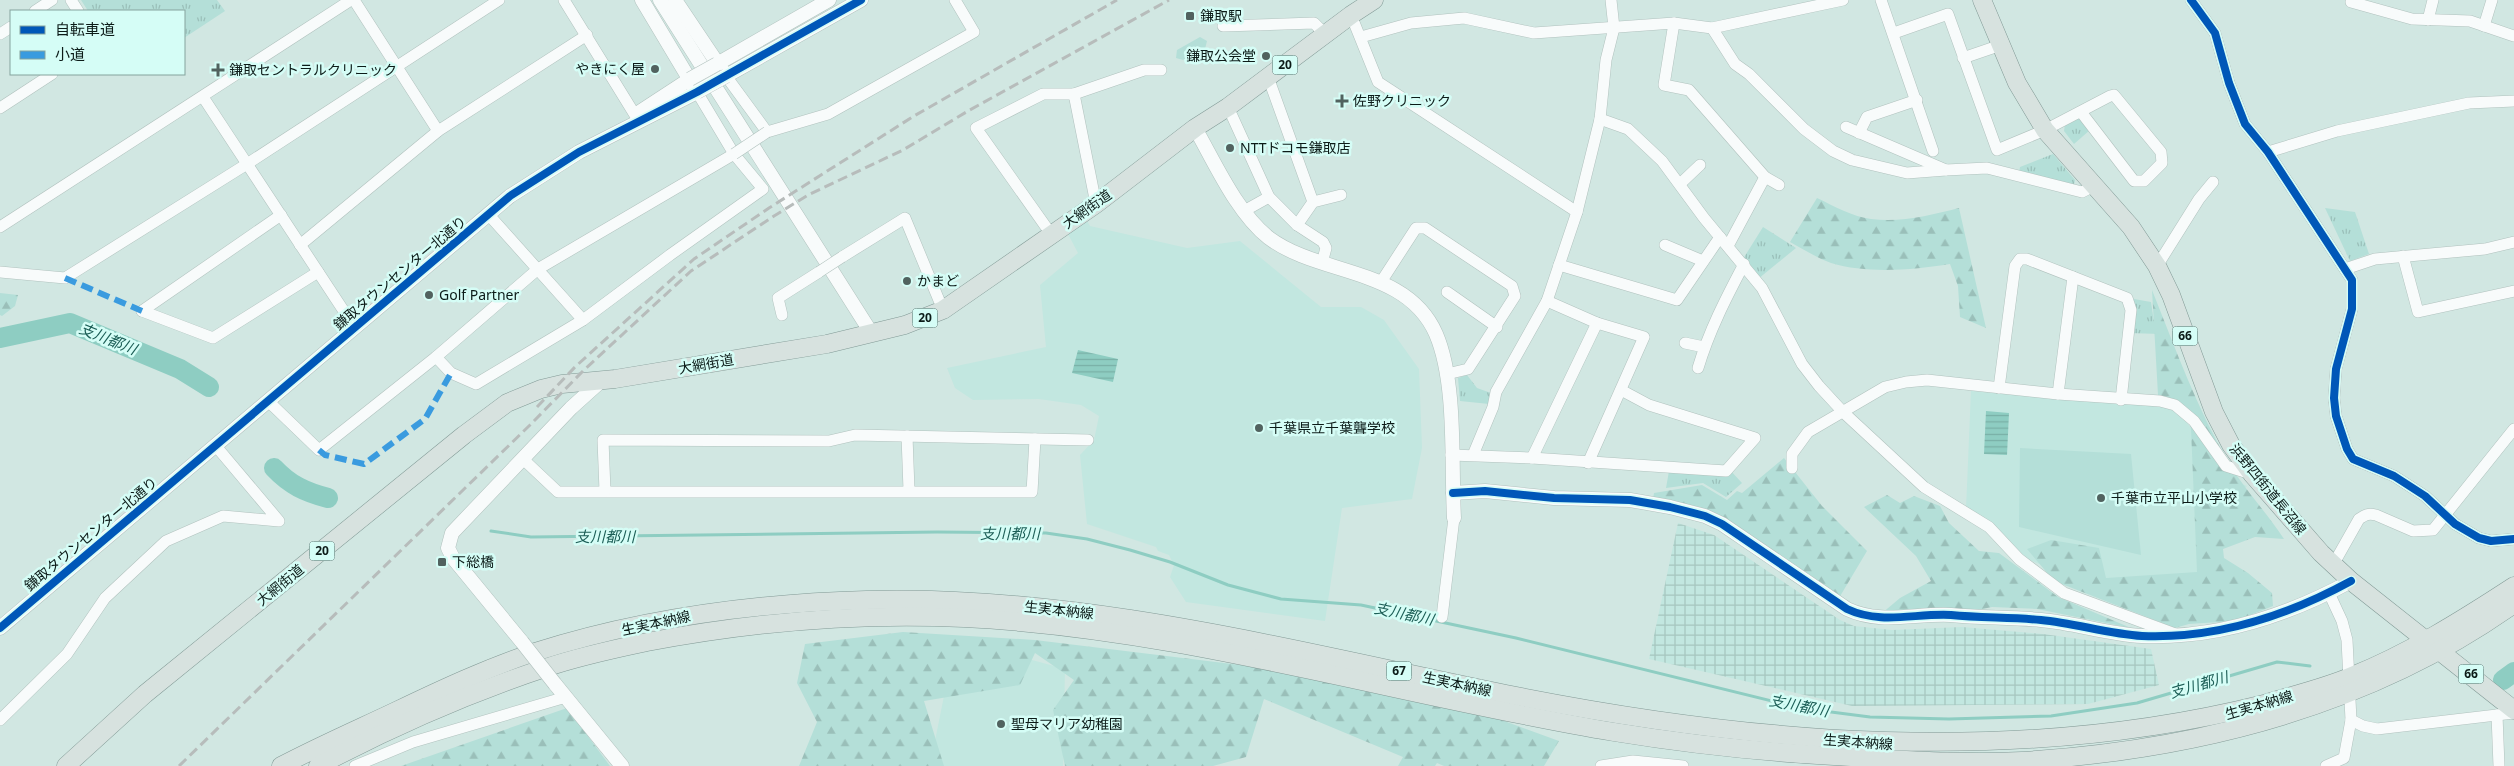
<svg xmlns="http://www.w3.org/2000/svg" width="2514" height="766" font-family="'Noto Sans','Noto Sans JP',sans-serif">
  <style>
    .built { fill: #c2e7e0 }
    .industrial { fill: url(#industrial-grid) }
    .grass { fill: #b4dfd8 }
    .forest { fill: url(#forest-firs) }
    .park { fill: url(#park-tufts) }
    .water { fill: url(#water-rules) }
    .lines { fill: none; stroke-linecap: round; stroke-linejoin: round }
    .stream { stroke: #8ecdc2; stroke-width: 3 }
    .river { stroke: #8ecdc2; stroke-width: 20 }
    .minor-casing { stroke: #b1c2be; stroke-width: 12 }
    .tertiary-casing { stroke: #b1c2be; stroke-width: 15 }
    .primary-casing { stroke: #829a96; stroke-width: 19 }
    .minor { stroke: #f8fbfb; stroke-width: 11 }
    .tertiary { stroke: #f8fbfb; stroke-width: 14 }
    .primary { stroke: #d7e2df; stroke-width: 18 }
    .rail { stroke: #b7bcbb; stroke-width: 3; stroke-dasharray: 10 5; stroke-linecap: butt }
    .minor-bridge-casing { stroke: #b1c2be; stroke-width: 12; stroke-linecap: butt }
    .tertiary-bridge-casing { stroke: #b1c2be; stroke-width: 15; stroke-linecap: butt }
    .minor-bridge { stroke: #f8fbfb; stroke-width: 11 }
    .tertiary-bridge { stroke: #f8fbfb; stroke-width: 14 }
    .quiet { stroke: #3a9bdf; stroke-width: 6; stroke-dasharray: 12 6; stroke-linecap: butt }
    .cycleway-casing { stroke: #d5fdf6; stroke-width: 11 }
    .cycleway { stroke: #0057b8; stroke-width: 8 }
    .poi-dot { fill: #51625f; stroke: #d5fdf6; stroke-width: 2 }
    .labels { text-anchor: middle; stroke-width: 5; stroke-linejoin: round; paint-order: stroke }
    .shield { fill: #d5fdf6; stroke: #485f5b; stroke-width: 1 }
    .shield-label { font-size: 12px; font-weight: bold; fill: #0c1b18 }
    .poi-label { font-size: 14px; fill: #0c1b18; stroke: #d5fdf6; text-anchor: start }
    .street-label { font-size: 14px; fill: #0c1b18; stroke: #d5fdf6 }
    .water-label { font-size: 15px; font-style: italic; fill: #1c5e56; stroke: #d5fdf6 }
  </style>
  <defs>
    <pattern id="industrial-grid" width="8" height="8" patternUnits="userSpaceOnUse" patternTransform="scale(1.25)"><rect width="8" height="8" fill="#c2e7e0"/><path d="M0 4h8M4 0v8" fill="none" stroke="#a6c6bf"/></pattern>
    <pattern id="forest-firs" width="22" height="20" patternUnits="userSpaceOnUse" patternTransform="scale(1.25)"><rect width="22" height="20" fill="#b4dfd8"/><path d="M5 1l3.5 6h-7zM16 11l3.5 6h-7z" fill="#9abfb9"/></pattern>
    <pattern id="park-tufts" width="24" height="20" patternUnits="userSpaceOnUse" patternTransform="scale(1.25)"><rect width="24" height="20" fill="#b4dfd8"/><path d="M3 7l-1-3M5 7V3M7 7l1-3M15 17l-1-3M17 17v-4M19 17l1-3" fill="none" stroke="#9abfb9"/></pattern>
    <pattern id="water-rules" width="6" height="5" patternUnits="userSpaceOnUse" patternTransform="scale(1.25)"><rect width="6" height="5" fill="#8ecdc2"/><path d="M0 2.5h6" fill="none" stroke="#79afa6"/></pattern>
  </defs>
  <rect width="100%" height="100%" fill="#d1e7e2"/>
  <g class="built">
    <polygon points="1086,219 1090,226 1187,248 1240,241 1321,307 1361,307 1384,320 1419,369 1422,448 1412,499 1342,508 1325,621 1186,602 1170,577 1174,565 1169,555 1158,551 1156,547 1087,524 1080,455 1094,440 1099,416 1081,405 1039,399 973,400 955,388 947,368 1046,347 1040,285 1078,253 1068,234"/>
    <polygon points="1971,391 2093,402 2170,405 2188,424 2226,477 2247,486 2221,515 2207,578 2116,595 2020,556 1966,509"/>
    <polygon points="1021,657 1065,669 1063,766 930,766 949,671"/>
  </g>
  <polygon class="industrial" points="1678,523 1714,535 1840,620 1854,626 1892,630 1962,627 2043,634 2151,649 2159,685 2088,704 1852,706 1649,659"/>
  <g class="grass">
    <polygon points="1200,37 1207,41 1205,49 1183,60 1176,58 1177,50"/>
    <polygon points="2020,448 2131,454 2141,555 2019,527"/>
  </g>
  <g class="forest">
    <path d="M1817,198C1834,206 1853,217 1871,219C1901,223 1931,215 1959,208L1986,328L1960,317L1958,286L1950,264C1913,270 1867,274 1831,263C1817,258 1803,249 1790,242Z"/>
    <path d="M2152,290C2176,350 2197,409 2230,465C2246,491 2267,513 2284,539L2255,537L2223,549L2224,558L2248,573L2272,593L2273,606L2235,621L2189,624L2175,628L2054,581L2027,549L2051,540L2099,548L2106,578L2197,572L2191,429C2186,406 2181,402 2158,395Z"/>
    <polygon points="0,293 18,295 15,306 2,316 0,315"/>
    <polygon points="1784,458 1822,506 1867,551 1839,598 1700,507 1653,499 1654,493 1702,485 1727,500 1737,491 1742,493"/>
    <polygon points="1887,495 1900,503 1914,496 1940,506 1949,523 1979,551 1999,553 2058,597 2131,628 2037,609 1992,607 1938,618 1881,614 1900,598 1931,581 1916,556 1864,507"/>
    <polygon points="903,632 1035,640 1265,668 1496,718 1559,741 1544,766 1444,766 1437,763 1435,766 1398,766 1403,757 1264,699 1246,757 1213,766 1065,766 1053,710 1074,680 1035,653 1020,685 924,701 944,766 799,766 817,722 797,683 805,644"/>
    <polygon points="567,708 610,766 401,766"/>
  </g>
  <g class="park">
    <polygon points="81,0 217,0 225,11 184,38 184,11 88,11"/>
    <polygon points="2075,118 2081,119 2090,130 2074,144 2064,131 2065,124"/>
    <polygon points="2053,154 2075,180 2074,185 2019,172 2020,167"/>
    <polygon points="2325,208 2355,212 2369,254 2350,261"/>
    <polygon points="1763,227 1796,248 1758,279 1743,259"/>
    <polygon points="2134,299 2151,302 2154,322 2160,334 2128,333"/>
    <polygon points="1467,375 1477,388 1491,393 1489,404 1460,401 1458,378"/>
    <polygon points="1730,470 1742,483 1726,497 1703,483 1666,488 1669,471"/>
  </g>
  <g class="water">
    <polygon points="1078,350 1118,359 1113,382 1072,373"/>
    <polygon points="1986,411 2009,413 2007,455 1984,454"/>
  </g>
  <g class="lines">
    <polyline class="stream" points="491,531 531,537 937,532 1046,533 1087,539 1130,550 1170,562 1228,585 1281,599 1361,605 1516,638 1800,708 1870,717 1949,719 2051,716 2137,703 2277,662 2310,666"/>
    <g class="river">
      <polyline points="0,338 70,323 180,369 209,387"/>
      <path d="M274,468C290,485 305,492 328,498"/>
      <polyline points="2503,680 2514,672"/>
    </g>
    <defs>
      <g id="minor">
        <polyline points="71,0 78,11"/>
        <polyline points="564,0 635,115"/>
        <polyline points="1881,0 1933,151"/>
        <polyline points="2191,0 2215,33 2229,83 2245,124 2268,152 2352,280 2352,309 2336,369 2334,398 2336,416 2347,449 2353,459 2394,476 2425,496 2455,524 2479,538 2491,541 2514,539"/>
        <polyline points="2351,2 2412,19 2470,21 2514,36"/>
        <polyline points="35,11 52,0"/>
        <polyline points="1351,15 1378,82 1577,212"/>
        <polyline points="2428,20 2433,0"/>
        <polyline points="1674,23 1664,85 1689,90 1765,177 1779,185"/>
        <polyline points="1223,26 1314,23 1325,34"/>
        <polyline points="2484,26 2492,0"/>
        <polyline points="1712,28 1735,64 1749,74 1804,129 1833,151 1852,160 1907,173 1946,170"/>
        <polyline points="1894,33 1948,14 1997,150 2045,130 2110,96 2114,95 2161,152 2162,163 2144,181 2134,181 2081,112"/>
        <polyline points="0,34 11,27"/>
        <polyline points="1361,37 1411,23 1464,18 1534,33 1674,23 1712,28 1843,0"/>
        <polyline points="1963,58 2001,45"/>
        <polyline points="726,76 767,132 828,114 974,32 955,0"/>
        <polyline points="1268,77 1313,202"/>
        <polyline points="1074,94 1096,204"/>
        <polyline points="203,97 355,328"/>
        <polyline points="1228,107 1269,197 1297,225 1323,242 1326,248 1322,263"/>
        <polyline points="0,108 52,74"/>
        <polyline points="1600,119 1628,129 1662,161 1704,218 1762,288 1802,364 1819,386 1843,412 1924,487 1989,527 2019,559 2064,593 2175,634"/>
        <polyline points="1846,127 1946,170 1987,168 2082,192 2094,186"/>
        <polyline points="438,131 587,35"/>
        <polyline points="1859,133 1867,117 1917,100"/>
        <polyline points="2268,152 2337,131 2469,103 2514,101"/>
        <polyline points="1681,183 1700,165"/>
        <polyline points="1244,211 1269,197"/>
        <polyline points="488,214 583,320"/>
        <polyline points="1297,225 1313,202 1341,195"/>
        <polyline points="0,227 351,0"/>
        <polyline points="1051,234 976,128 1043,94 1074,94 1144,70 1161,70"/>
        <polyline points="300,245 438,131 354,0"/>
        <polyline points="1665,245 1703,261"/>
        <polyline points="1728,246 1765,177"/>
        <polyline points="2403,256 2418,312 2514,291"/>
        <polyline points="842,257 905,218 943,310"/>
        <polyline points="1559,265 1677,300 1720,237"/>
        <polyline points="2157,266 2199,199 2213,182"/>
        <polyline points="2345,269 2375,259 2485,249 2514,242"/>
        <polyline points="0,272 65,278 247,164 499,0"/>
        <polyline points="1381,282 1416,228 1425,228 1512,286 1515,296 1468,369 1447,374"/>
        <polyline points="1447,292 1497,327"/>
        <polyline points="1547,301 1597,323 1644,337 1588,463"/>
        <polyline points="142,311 213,338 318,272"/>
        <polyline points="142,311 281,215"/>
        <polyline points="782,315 778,298 819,272"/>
        <polyline points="1685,343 1704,347"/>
        <polyline points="436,357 451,373 476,384 583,320 670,255 763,189 734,154 697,92"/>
        <path d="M1698,368C1709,331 1726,298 1744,264"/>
        <polyline points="1999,388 2015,266 2020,259 2027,259 2127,298 2131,310 2121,400"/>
        <polyline points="2058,394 2073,277"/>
        <polyline points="268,401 319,450 436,357 538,269 734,154"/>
        <polyline points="907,436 909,490"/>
        <polyline points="1451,455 1532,458 1726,471 1755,438 1649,405 1621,390"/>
        <polyline points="1473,455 1493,407 1496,392 1547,301 1577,212 1600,119 1606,60 1614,28 1611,0"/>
        <polyline points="1532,458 1597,323"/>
        <polyline points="524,460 558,492 1032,492 1035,439"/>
        <polyline points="1792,468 1792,454 1808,432 1885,387 1906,382 1927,380 2058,394 2160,401 2175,405 2194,421 2226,466 2251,474"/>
        <polyline points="605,491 603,440 829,441 855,435 1088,440"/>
        <path d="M2333,565L2359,519C2365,515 2368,513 2376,515L2413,531L2433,530L2514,429"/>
        <polyline points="2329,593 2342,621 2347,640 2351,720 2363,726 2377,729 2514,713"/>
        <polyline points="1442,617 1454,518"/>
        <polyline points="2497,715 2499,766"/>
        <polyline points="0,720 67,654 105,598 166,541 223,516 279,521 215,445"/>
        <polyline points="355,766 413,742 566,697"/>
        <polyline points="1601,766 1633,761 1683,766"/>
        <polyline points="2326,766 2344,758 2351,720"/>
      </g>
      <g id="tertiary">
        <polyline points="660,0 872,334"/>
        <polyline points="675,0 726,76 861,0"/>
        <polyline points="717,64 829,0"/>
        <polyline points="638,113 690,79"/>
        <path d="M1195,128C1215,163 1237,213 1269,238C1320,276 1407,267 1436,334C1457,383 1451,464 1454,518"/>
        <path d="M1453,493L1485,491L1554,498L1630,500L1670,507L1705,516L1722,524L1847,609C1881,625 1915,613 1951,615C1981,618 2011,617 2041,620C2075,623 2108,634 2142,636C2216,639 2287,616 2351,581"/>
        <polyline points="0,628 510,196 579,152 697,92 642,0"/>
        <polyline points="522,642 453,558 448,548 452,533 571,408 601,381"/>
        <polyline points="555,684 622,766"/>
      </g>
      <g id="primary">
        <polyline points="1982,0 2017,83 2045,130 2131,227 2157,266 2171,295 2214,412 2231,445 2252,474 2321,553 2351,581 2514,710"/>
        <polyline points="66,766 145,694 464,435 507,403 541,389 562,384 615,379 827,344 905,325 943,310 1096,204 1195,128 1228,107 1351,15 1374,0"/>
        <path d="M281,766C319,746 358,729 396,711C442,689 487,668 535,652C642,618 754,603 866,600C1083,594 1295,651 1506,694C1755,744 2016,766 2264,704C2293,695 2324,688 2352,676C2409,653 2462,620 2514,586"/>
        <path d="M318,766C392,727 469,693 548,667C580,656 614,649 647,642C752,622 857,613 964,618C1185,629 1397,696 1614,732C1693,745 1772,753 1851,757C1908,760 1965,764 2022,761C2198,750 2369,707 2514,604"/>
      </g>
    </defs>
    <use href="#minor" class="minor-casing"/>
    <use href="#tertiary" class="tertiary-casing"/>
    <use href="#primary" class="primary-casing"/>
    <use href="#minor" class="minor"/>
    <use href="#tertiary" class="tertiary"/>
    <use href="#primary" class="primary"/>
    <g class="rail">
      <polyline points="537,407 575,367 694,259 769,208 914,116 1117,0"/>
      <polyline points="179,766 530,425 584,370 691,271 774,216 808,195 903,150 968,111 1169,0"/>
    </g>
    <defs>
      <g id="minor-bridge">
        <polyline points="734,154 767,132"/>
        <polyline points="819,272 842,257"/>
      </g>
      <g id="tertiary-bridge">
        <polyline points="690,79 717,64"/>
        <polyline points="697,92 726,76"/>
        <polyline points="522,642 555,684"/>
      </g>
    </defs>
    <use href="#minor-bridge" class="minor-bridge-casing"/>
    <use href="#tertiary-bridge" class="tertiary-bridge-casing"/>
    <use href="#minor-bridge" class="minor-bridge"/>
    <use href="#tertiary-bridge" class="tertiary-bridge"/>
    <g class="quiet">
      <polyline points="65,278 142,311"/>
      <polyline points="319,450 325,455 364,464 425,419 451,373"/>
    </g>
    <defs>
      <g id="cycleway">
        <polyline points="2191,0 2215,33 2229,83 2245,124 2268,152 2352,280 2352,309 2336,369 2334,398 2336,416 2347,449 2353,459 2394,476 2425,496 2455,524 2479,538 2491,541 2514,539"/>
        <path d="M1453,493L1485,491L1554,498L1630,500L1670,507L1705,516L1722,524L1847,609C1881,625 1915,613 1951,615C1981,618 2011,617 2041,620C2075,623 2108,634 2142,636C2216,639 2287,616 2351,581"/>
        <polyline points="0,628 510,196 579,152 697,92 861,0"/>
      </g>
    </defs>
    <use href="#cycleway" class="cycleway-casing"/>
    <use href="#cycleway" class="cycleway"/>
  </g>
  <g class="poi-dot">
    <rect x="1185" y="11" width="10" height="10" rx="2.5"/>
    <circle cx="1266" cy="56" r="5"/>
    <circle cx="655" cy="69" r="5"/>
    <path d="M215.5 62.5h5v5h5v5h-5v5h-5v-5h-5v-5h5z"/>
    <path d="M1339.5 93.5h5v5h5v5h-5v5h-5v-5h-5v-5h5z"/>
    <circle cx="1230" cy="148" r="5"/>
    <circle cx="907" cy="281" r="5"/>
    <circle cx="429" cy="295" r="5"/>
    <circle cx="1259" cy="428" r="5"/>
    <circle cx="2101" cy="498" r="5"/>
    <rect x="437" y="557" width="10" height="10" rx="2.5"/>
    <circle cx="1001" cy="724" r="5"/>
  </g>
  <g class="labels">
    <g class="shield">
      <rect x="1272.5" y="55.5" width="25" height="19" rx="4"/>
      <rect x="912.5" y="308.5" width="25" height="19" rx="4"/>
      <rect x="2172.5" y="326.5" width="25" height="19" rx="4"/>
      <rect x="309.5" y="541.5" width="25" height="19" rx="4"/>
      <rect x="1386.5" y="661.5" width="25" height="19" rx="4"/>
      <rect x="2458.5" y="664.5" width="25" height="19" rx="4"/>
    </g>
    <g class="shield-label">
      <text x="1285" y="69">20</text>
      <text x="925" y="322">20</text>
      <text x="2185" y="340">66</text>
      <text x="322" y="555">20</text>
      <text x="1399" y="675">67</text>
      <text x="2471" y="678">66</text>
    </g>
    <g class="poi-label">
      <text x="1200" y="21">鎌取駅</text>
      <text x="1256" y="61" text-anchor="end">鎌取公会堂</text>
      <text x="645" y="74" text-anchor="end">やきにく屋</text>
      <text x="229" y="75">鎌取セントラルクリニック</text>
      <text x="1353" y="106">佐野クリニック</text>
      <text x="1240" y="153">NTTドコモ鎌取店</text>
      <text x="917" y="286">かまど</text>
      <text x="439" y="300">Golf Partner</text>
      <text x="1269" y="433">千葉県立千葉聾学校</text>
      <text x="2111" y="503">千葉市立平山小学校</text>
      <text x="452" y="567">下総橋</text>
      <text x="1011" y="729">聖母マリア幼稚園</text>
    </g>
    <g class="street-label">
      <text transform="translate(1087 209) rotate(-35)" y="5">大網街道</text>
      <text transform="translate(400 273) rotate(-40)" y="5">鎌取タウンセンター北通り</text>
      <text transform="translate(706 364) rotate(-10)" y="5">大網街道</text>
      <text transform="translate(2268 489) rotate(51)" y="5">浜野四街道長沼線</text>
      <text transform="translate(91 534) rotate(-40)" y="5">鎌取タウンセンター北通り</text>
      <text transform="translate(280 585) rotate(-39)" y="5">大網街道</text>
      <text transform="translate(1059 610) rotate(6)" y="5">生実本納線</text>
      <text transform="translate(656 623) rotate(-12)" y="5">生実本納線</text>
      <text transform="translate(1457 684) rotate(12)" y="5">生実本納線</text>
      <text transform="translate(2259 705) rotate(-16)" y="5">生実本納線</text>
      <text transform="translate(1858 742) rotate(4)" y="5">生実本納線</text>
    </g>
    <g class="water-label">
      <text transform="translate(108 339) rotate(22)" y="5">支川都川</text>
      <text x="1010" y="539">支川都川</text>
      <text x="605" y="542">支川都川</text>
      <text transform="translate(1404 614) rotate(12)" y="5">支川都川</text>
      <text transform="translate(2199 685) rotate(-16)" y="5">支川都川</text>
      <text transform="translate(1799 706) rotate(11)" y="5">支川都川</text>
    </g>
  </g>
  <rect x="10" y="10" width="175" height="65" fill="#d5fdf6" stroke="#85a39d"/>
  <rect x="20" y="26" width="25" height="8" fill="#0057b8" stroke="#85a39d"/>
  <text x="55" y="35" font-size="15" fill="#0c1b18">自転車道</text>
  <rect x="20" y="51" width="25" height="8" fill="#3a9bdf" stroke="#85a39d"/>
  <text x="55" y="60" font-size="15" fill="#0c1b18">小道</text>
</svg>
